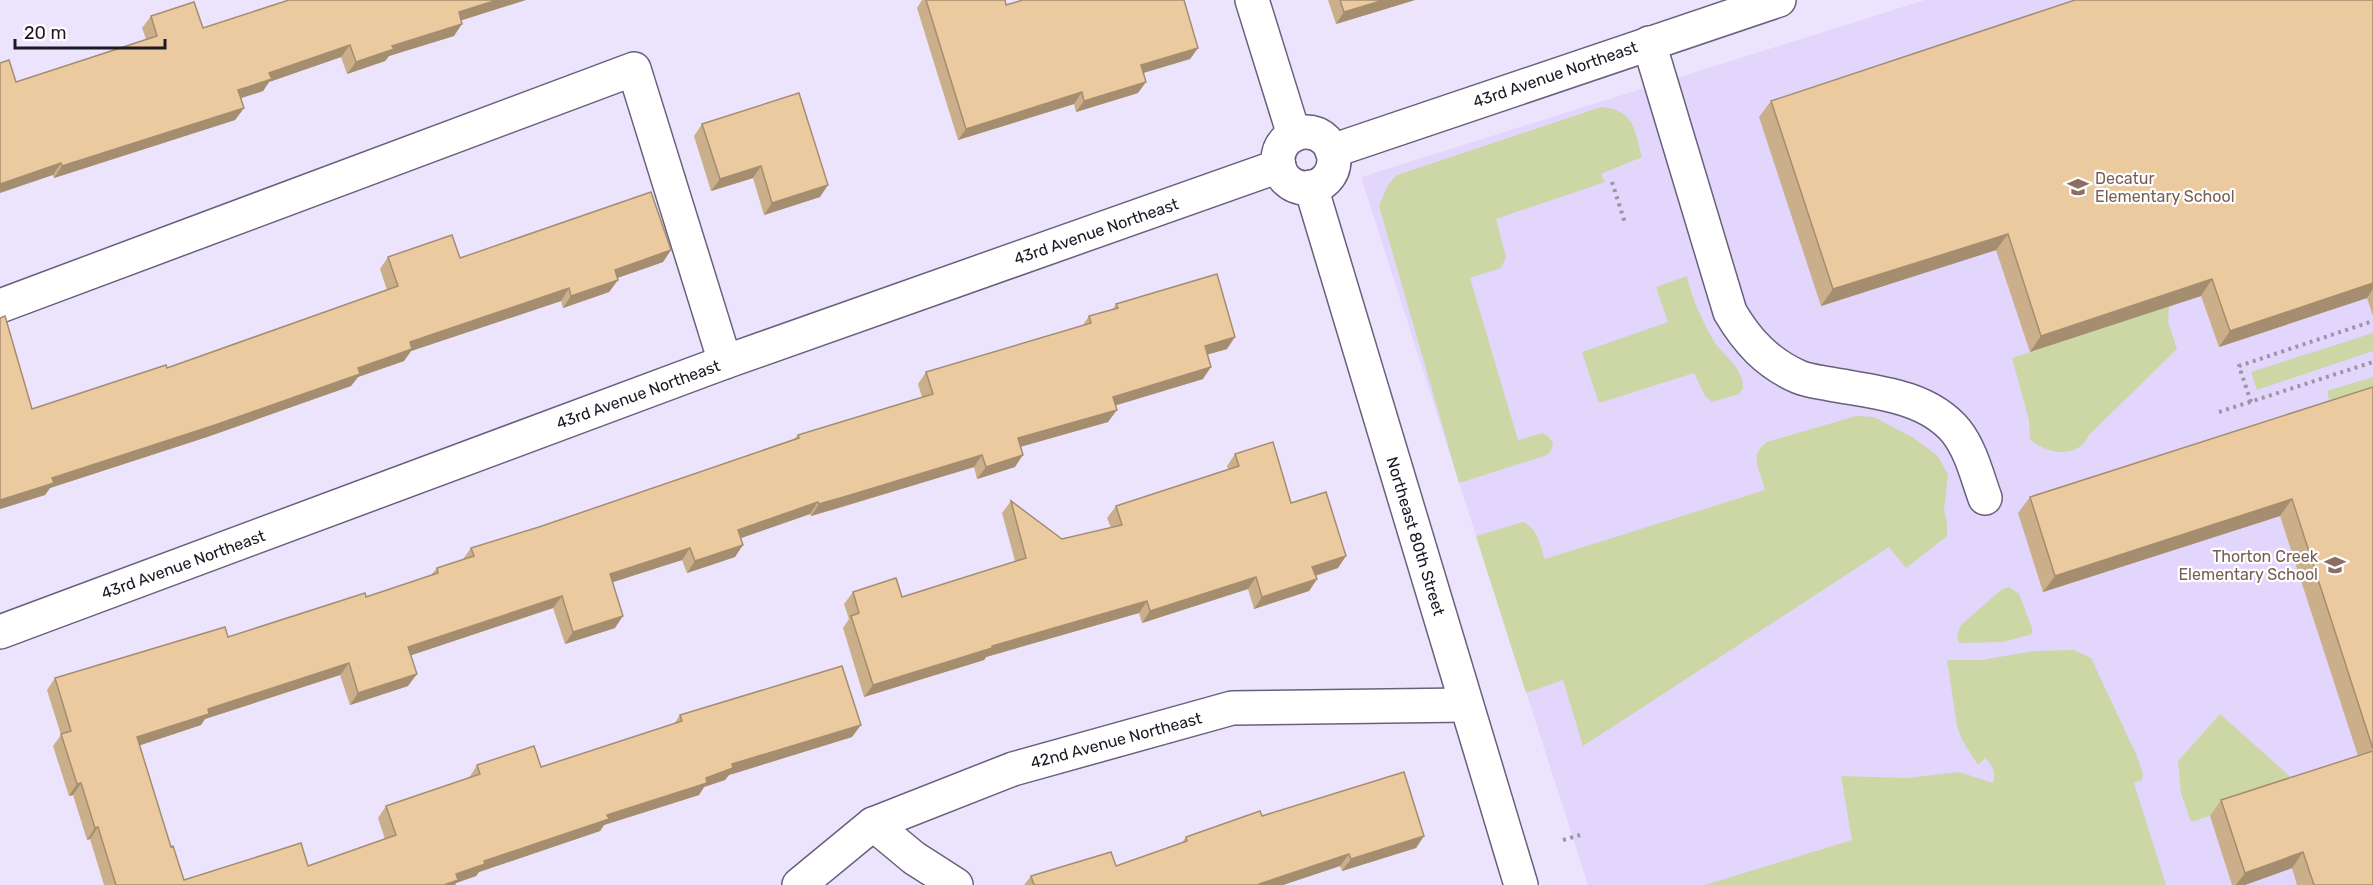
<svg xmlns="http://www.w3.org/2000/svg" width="2373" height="885" font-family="Rubik,sans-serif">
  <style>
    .built { fill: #e2d6fd }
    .green { fill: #ccd7a5 }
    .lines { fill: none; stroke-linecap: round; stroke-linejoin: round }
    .minor-casing { stroke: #69607b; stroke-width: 36 }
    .path { stroke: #9b95a8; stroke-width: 4; stroke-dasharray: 3 4.5; stroke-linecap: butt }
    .minor { stroke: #fff; stroke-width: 33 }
    .wall { fill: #cbae8a }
    .shaded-wall { fill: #a58d70 }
    .building { fill: #eccaa0; stroke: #a58d70; stroke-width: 1.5 }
    .labels { text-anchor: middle; stroke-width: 4.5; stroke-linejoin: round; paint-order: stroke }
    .street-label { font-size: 16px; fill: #1c1924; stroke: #fff }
    .education-label { font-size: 16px; fill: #785e54; stroke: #fff; text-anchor: start }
  </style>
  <rect width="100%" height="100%" fill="#ece4fd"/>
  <polygon class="built" points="1925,0 2373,0 2373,885 1588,885 1361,177"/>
  <g class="green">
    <path d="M1601,107C1635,110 1634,129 1642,157L1601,174L1605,182L1496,219L1506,257L1501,268L1470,278L1518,440L1542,433L1548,436L1553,443L1551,451L1547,455L1459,483L1379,206L1388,185L1397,175Z"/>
    <path d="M1687,276C1690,294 1703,322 1712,338C1721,355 1744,367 1743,388L1739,394L1712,402L1705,396L1694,373L1599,403L1582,352L1668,322L1656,287Z"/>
    <path d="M2169,306L2168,322L2177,349L2089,435C2079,459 2047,455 2030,439L2029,420L2012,358Z"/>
    <polygon points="2373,333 2373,351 2257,390 2251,372"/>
    <polygon points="2373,377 2373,391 2335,401 2334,399 2329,400 2327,391"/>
    <path d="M1856,416L1874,417L1912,437L1938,456L1948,475L1944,510L1947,522V536L1906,568L1889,547L1583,746L1563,680L1526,693L1476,536L1523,522C1538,528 1540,546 1545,559L1765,490C1761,471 1747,456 1767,442Z"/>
    <polygon points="2009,587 2019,594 2032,628 2032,634 2003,642 1959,643 1957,635 1961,625 2002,589"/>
    <path d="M2074,650L2091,658L2136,754L2143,773L2142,780L2134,783L2166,885H1705L1852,840L1841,776L1907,778L1959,772L1993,783C1996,773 1993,765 1985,758L1978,765L1962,740L1957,726L1947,660H1982L2033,651Z"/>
    <polygon points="2220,714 2301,786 2191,822 2181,793 2178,761"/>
  </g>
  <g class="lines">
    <defs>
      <g id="minor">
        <polyline points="1252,0 1294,135"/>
        <path d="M1649,43L1730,312C1747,341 1767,363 1799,377C1808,381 1820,382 1830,384C1873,392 1926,395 1956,431C1971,450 1977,476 1985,498"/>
        <circle cx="1306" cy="160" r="28"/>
        <polyline points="1332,151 1779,0"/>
        <polyline points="1311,187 1521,885"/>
        <polyline points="0,306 634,69 725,362"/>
        <polyline points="0,632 725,362 1279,166"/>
        <polyline points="873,824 914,858 956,885"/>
        <polyline points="799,885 873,824 1013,769 1232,708 1466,705"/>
      </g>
    </defs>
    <use href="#minor" class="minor-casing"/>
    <g class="path">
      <polyline points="1612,182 1625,223"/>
      <polyline points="2251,402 2239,366 2373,321"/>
      <polyline points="2219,412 2373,362"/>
      <polyline points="1563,840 1580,835"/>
    </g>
    <use href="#minor" class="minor"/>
  </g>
  <g class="wall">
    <polygon points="922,0 1006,5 1198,48 1190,59 1143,73 1138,93 1076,112 1074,104 958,140 917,8"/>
    <polygon points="1328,0 1415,0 1336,24"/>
    <polygon points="2373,0 2373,316 2367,298 2219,347 2201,296 2030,352 1996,250 1821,306 1759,117 1771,101"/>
    <polygon points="151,16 203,28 461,21 454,36 389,56 385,61 347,74 341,57 269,82 263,91 240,98 244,108 235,120 54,178 16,82 146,39 142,28"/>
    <polygon points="702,124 820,197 764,215 753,178 711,191 694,136"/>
    <polygon points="671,250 663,262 617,278 618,280 609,292 563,308 561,301 411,351 404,361 358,377 351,386 207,437 50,488 45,495 0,509 0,318 32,409 167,368 387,290 380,269 388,257 460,258"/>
    <polygon points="1116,304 1227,349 1207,354 1203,379 1115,405 1108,422 1020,447 1015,467 977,479 974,467 839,508 811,516 810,514 741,538 735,557 687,573 682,560 612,582 615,628 565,644 553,608 411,655 408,686 350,705 340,675 205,719 201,725 140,745 171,847 184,880 308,866 385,839 378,818 386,806 469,778 477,765 541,767 674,724 680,715 852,737 729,775 725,780 704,787 699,795 604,825 600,831 479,872 476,876 456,883 455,885 104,885 90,839 87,840 73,795 69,796 53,746 61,735 47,690 55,678 228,637 366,597 431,575 437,568 463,559 471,548 539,527 794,439 798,435 922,397 918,384 926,372 1083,325 1089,316 1112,310"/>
    <polygon points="2373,387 2373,885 2297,885 2292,868 2245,885 2232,885 2210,816 2221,800 2358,756 2280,516 2043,592 2018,513 2030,497"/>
    <polygon points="1235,454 1291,503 1338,568 1316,576 1317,579 1309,591 1254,609 1248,589 1142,623 1139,613 986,657 984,660 864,697 843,628 849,619 844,604 853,592 902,597 1015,561 1002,513 1011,501 1062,539 1111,528 1107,518 1116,506 1228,469 1227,466"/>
    <polygon points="1262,816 1424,836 1416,848 1342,871 1340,866 1283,885 1024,885 1031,876 1116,866 1181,844 1186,837"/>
  </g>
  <g class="shaded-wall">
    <polygon points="497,0 526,0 450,24 459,12"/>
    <polygon points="1384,0 1415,0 1336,24 1344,12"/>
    <polygon points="462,24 454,36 389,56 385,61 347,74 356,62 392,46"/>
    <polygon points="350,45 341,57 269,82 263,91 229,102 238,90 269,73"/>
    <polygon points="1198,48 1190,59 1133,76 1141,65"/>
    <polygon points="1146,82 1138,93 1076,112 1084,101"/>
    <polygon points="1082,92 1074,104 958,140 966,129"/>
    <polygon points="244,108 235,120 54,178 62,166"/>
    <polygon points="61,163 53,175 0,193 0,184"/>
    <polygon points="761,166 753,178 711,191 720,179"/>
    <polygon points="828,185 820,197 764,215 772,203"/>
    <polygon points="2008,234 1996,250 1821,306 1833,289"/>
    <polygon points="671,250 663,262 606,282 615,270"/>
    <polygon points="2212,279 2201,296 2030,352 2041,336"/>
    <polygon points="618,280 609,292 563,308 571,296"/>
    <polygon points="2373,283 2373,289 2367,298 2219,347 2230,331"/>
    <polygon points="569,288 561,301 411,351 404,361 358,377 351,386 207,437 50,488 45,495 0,509 0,500 52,478 410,342"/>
    <polygon points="1235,337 1227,349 1196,358 1205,346"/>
    <polygon points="1211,367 1203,379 1104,409 1113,397"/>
    <polygon points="1117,410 1108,422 1009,450 1018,438"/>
    <polygon points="982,455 974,467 811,516 819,504"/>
    <polygon points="1023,455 1015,467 977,479 986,467"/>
    <polygon points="2292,499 2280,516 2043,592 2055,576"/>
    <polygon points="818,502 810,514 730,542 738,530"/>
    <polygon points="743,545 735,557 687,573 695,561"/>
    <polygon points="690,548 682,560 601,586 610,574"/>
    <polygon points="1346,556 1338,568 1304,579 1312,567"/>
    <polygon points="1256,577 1248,589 1142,623 1150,611"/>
    <polygon points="1317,579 1309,591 1254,609 1262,597"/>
    <polygon points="562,596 553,608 400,659 408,647"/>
    <polygon points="1147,601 1139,613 986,657 984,660 864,697 873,685 992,646"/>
    <polygon points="623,616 615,628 565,644 573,632"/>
    <polygon points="349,663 340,675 205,719 201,725 129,749 137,737 208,709"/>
    <polygon points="417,674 408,686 350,705 358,693"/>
    <polygon points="861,725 852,737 729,775 725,780 704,787 699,795 604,825 600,831 479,872 476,876 456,883 455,885 444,885 456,874 484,861 706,778 732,764"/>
    <polygon points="81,783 73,795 69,796 77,784"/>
    <polygon points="98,827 90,839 87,840 95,828"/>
    <polygon points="1424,836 1416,848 1342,871 1351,859"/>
    <polygon points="2303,852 2292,868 2245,885 2236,885 2245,873"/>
    <polygon points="1349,854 1340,866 1283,885 1258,885 1259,884"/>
  </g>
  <g class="building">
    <polygon points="289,0 497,0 459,12 462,24 392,46 394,49 356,62 350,45 269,73 272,79 238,90 244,108 62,166 61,163 0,184 0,63 9,60 16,82 157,36 151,16 194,2 203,28"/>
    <polygon points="926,0 1005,0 1006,5 1023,0 1184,0 1198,48 1141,65 1146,82 1084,101 1082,92 966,129"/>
    <polygon points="1340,0 1384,0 1344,12"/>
    <polygon points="2075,0 2373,0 2373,283 2230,331 2212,279 2041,336 2008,234 1833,289 1771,101"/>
    <polygon points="799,93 828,185 772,203 761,166 720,179 702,124"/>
    <polygon points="651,192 671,250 615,270 618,280 571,296 569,288 410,342 412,349 358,368 360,374 215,425 52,478 54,483 0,500 0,318 5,316 32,409 166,365 167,368 398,286 388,257 452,235 460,258"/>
    <polygon points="1217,274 1235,337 1205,346 1211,367 1113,397 1117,410 1018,438 1023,455 986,467 982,455 847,496 819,504 818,502 738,530 743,545 695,561 690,548 610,574 623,616 573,632 562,596 408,647 417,674 358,693 349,663 208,709 209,714 137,737 171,847 173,846 184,880 301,843 308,866 396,835 386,806 480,774 477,765 534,746 541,767 682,721 680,715 842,666 861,725 732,764 733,768 706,778 707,783 607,815 609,819 484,861 485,864 456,874 458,880 444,885 116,885 98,827 95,828 81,783 77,784 61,734 71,731 55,678 225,627 228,637 365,593 366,597 438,573 437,568 474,556 471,548 539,527 799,438 798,435 933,394 926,372 1091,323 1089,316 1118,308 1116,304"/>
    <polygon points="2373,387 2373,749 2292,499 2055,576 2030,497"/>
    <polygon points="1273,442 1291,503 1326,492 1346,556 1312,567 1317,579 1262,597 1256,577 1150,611 1147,601 992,646 992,648 873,685 851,616 859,613 853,592 896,578 902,597 1026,558 1011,501 1062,539 1122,525 1116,506 1239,466 1235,454"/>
    <polygon points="2373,751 2373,885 2314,885 2303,852 2245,873 2221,800"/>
    <polygon points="1404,772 1424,836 1351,859 1349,854 1259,884 1259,885 1034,885 1031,876 1111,852 1116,866 1187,841 1186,837 1260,811 1262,816"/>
  </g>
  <defs>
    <symbol id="school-bare" viewBox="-9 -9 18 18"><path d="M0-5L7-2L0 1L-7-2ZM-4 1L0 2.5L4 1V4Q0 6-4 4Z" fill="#8d6e63" stroke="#fff" stroke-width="2.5" paint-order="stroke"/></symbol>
  </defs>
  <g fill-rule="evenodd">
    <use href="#school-bare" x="2063" y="172" width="30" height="30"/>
    <use href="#school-bare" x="2320" y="550" width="30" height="30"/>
  </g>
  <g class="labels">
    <g class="street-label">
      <text transform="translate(1555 74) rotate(-19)" y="6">43rd Avenue Northeast</text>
      <text transform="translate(1096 231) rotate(-19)" y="6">43rd Avenue Northeast</text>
      <text transform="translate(638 394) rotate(-20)" y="6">43rd Avenue Northeast</text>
      <text transform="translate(1416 536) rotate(73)" y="6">Northeast 80th Street</text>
      <text transform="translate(183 564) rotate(-20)" y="6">43rd Avenue Northeast</text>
      <text transform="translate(1116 740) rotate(-15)" y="6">42nd Avenue Northeast</text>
    </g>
    <g class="education-label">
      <text x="2095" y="184">Decatur<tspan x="2095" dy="18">Elementary School</tspan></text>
      <text x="2318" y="562" text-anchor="end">Thorton Creek<tspan x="2318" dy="18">Elementary School</tspan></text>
    </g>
  </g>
  <path d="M15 39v9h150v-9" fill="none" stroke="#1c1924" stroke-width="3"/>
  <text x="24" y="39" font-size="18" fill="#1c1924" stroke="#ffffff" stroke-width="4.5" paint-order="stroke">20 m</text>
</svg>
